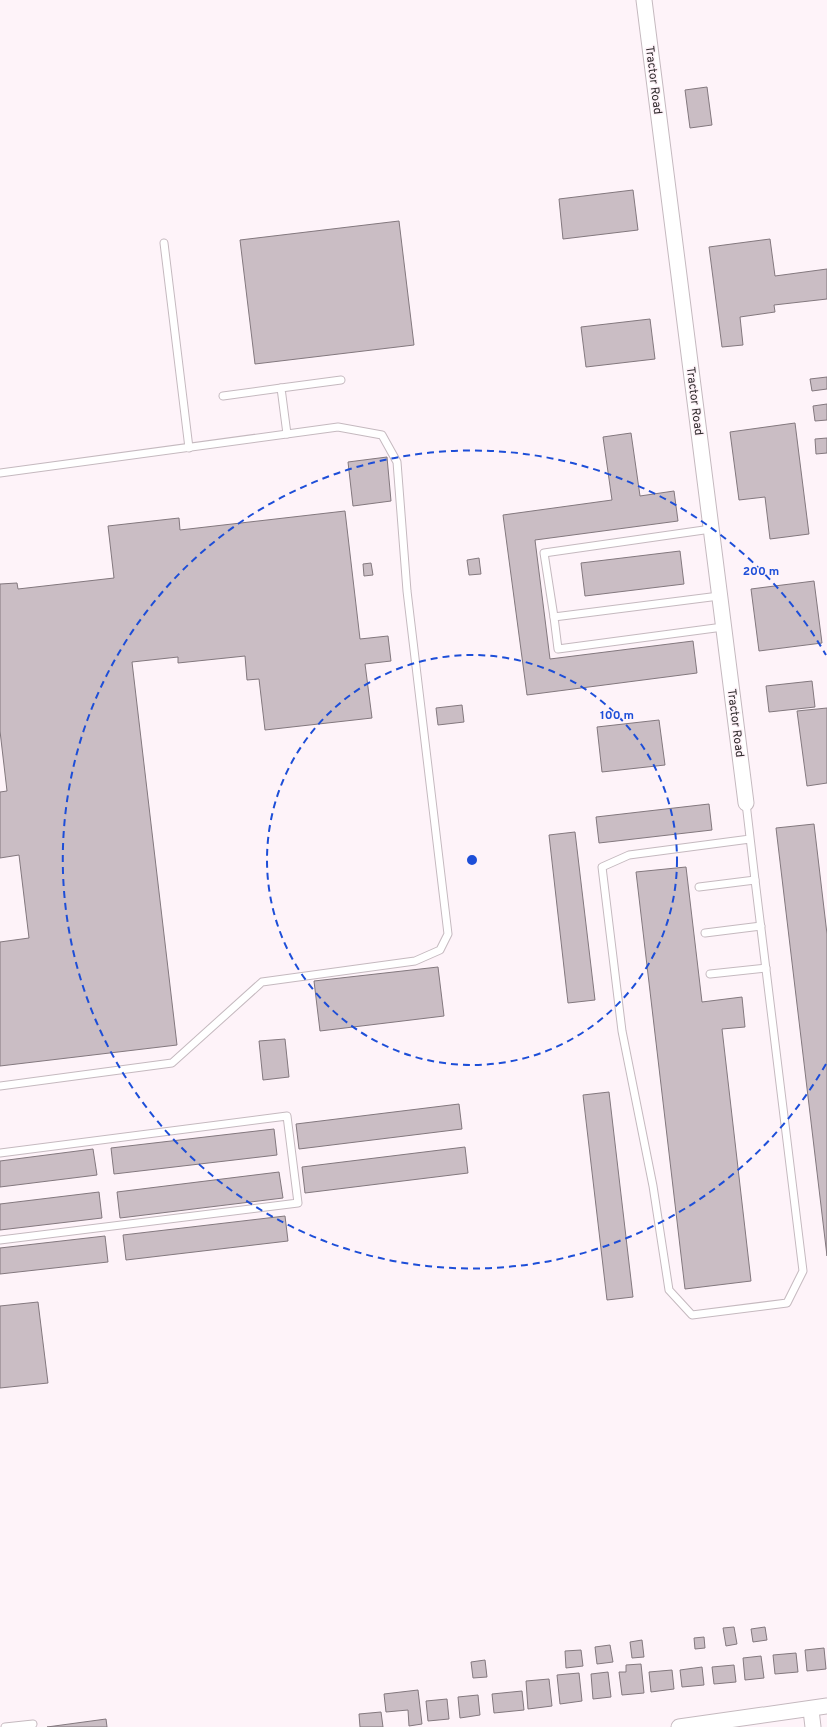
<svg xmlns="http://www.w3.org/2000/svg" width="827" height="1727" font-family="Overpass,sans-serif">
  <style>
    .building { fill: #cabdc4; stroke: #83787e }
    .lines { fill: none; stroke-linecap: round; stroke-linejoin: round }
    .lane-casing { stroke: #c5b9bf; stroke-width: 9 }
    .street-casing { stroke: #c5b9bf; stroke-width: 17 }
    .lane { stroke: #fff; stroke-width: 7 }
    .street { stroke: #fff; stroke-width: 15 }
    .ring { fill: none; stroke: #1d4ed8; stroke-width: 2; stroke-dasharray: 7 5 }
    .labels { text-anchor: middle; stroke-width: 3; stroke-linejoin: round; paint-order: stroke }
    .street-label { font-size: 12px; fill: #302b2d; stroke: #fef3f9 }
    .centre { fill: #1d4ed8; stroke: #fef3f9; stroke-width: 2 }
    .ring-label { font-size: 12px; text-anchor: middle; font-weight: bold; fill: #1d4ed8; stroke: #fef3f9; stroke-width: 3; stroke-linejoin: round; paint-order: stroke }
  </style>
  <rect width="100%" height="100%" fill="#fef3f9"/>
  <g class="building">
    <polygon points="707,87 712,125 690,128 685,90"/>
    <polygon points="633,190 638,230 563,239 559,199"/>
    <polygon points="399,221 414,345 255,364 240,240"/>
    <polygon points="770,239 775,276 827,269 827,299 774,305 775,312 740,317 743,345 722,347 709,247"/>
    <polygon points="650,319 655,359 586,367 581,327"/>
    <polygon points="827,377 827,389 812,391 810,379"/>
    <polygon points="827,404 827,420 815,421 813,406"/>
    <polygon points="795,423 809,534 770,539 765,497 739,500 730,432"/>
    <polygon points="631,433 640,496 674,491 678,521 535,540 550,659 693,641 697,673 527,695 503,515 612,500 603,437"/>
    <polygon points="827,438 827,453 816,454 815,439"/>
    <polygon points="387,457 391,501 353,506 348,462"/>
    <polygon points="345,511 360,639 388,636 391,661 365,664 372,718 265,730 259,679 247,680 245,656 178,663 178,657 132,662 177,1045 0,1066 0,942 29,938 19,855 0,858 0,792 7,791 0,731 0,584 17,583 18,589 114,578 108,526 179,518 180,530"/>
    <polygon points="680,551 684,584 585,596 581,563"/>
    <polygon points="479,558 481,574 469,575 467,560"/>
    <polygon points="371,563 373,575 364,576 363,564"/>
    <polygon points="814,581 822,643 759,651 751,589"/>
    <polygon points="812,681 815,707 769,712 766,686"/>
    <polygon points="462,705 464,722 438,725 436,708"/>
    <polygon points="827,708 827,783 807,786 797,711"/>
    <polygon points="659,720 665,765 602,772 597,727"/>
    <polygon points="709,804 712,830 599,843 596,817"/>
    <polygon points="814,824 827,934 827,1256 776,828"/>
    <polygon points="575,832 595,1000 568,1003 549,835"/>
    <polygon points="686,867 702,1002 742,997 745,1027 722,1029 751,1281 685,1289 636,872"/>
    <polygon points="438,967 444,1016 320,1031 314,981"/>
    <polygon points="285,1039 289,1077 263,1080 259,1041"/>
    <polygon points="609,1092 633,1297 607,1300 583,1095"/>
    <polygon points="459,1104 462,1129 299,1149 296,1124"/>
    <polygon points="274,1129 277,1155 114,1174 111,1148"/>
    <polygon points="465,1147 468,1173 305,1193 302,1167"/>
    <polygon points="93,1149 97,1175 0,1187 0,1161"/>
    <polygon points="279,1172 283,1198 120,1218 117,1192"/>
    <polygon points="99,1192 102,1218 0,1230 0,1204"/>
    <polygon points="285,1216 288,1241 126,1260 123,1235"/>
    <polygon points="105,1236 108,1262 0,1274 0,1248"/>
    <polygon points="38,1302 48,1383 0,1388 0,1306"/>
    <polygon points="734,1627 737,1644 726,1646 723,1628"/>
    <polygon points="765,1627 767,1640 753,1642 751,1629"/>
    <polygon points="704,1637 705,1648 695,1649 694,1638"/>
    <polygon points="642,1640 644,1657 632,1658 630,1642"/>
    <polygon points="610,1645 613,1662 597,1664 595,1647"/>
    <polygon points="824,1648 826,1669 807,1671 805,1650"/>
    <polygon points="581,1650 583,1666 566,1668 565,1651"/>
    <polygon points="796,1653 798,1672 775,1674 773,1655"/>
    <polygon points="761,1656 764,1678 745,1680 743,1658"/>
    <polygon points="485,1660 487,1677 473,1678 471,1662"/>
    <polygon points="641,1664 644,1693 622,1695 619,1672 626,1672 626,1665"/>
    <polygon points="734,1665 736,1682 714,1684 712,1667"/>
    <polygon points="702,1667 704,1685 682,1687 680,1670"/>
    <polygon points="672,1670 674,1689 651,1692 649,1672"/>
    <polygon points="608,1672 611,1697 593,1699 591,1674"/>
    <polygon points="579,1673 582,1701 560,1704 557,1675"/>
    <polygon points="549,1679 552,1706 528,1709 526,1681"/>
    <polygon points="418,1690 422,1724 409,1726 408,1710 386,1712 384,1694"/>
    <polygon points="522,1691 524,1710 494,1713 492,1694"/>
    <polygon points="478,1695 480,1715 460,1718 458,1697"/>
    <polygon points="447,1699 449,1719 428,1721 426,1701"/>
    <polygon points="381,1712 383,1727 360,1727 359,1714"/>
    <polygon points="106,1719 107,1727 47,1727"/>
  </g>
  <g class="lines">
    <defs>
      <g id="lane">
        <polyline points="164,243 189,448"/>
        <polyline points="223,396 281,388"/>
        <polyline points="287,434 281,388 341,380"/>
        <polyline points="0,473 338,427 382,435 397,462 407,591 448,934 440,950 415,961 262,982 172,1063 0,1086"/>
        <polyline points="719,596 554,617 558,649 723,627"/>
        <polyline points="554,617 544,553 711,529"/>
        <polyline points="746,803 755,880 803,1271 787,1303 692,1315 669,1290 653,1186 622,1031 602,867 629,855 750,839"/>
        <polyline points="699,887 755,880"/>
        <polyline points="705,933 761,926"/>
        <polyline points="710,974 766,968"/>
        <polyline points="0,1153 287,1116 298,1203 0,1240"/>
        <polyline points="5,1727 33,1724"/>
      </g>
      <g id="street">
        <polyline points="644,0 746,803"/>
        <polyline points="811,1710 813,1727"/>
        <polyline points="679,1727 827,1706"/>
      </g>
    </defs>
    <use href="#lane" class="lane-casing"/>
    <use href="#street" class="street-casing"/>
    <use href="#lane" class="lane"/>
    <use href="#street" class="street"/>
  </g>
  <g class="ring">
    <circle cx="472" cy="860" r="205"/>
    <path d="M826 1064A409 409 0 1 1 826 655"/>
  </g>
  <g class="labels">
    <g class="street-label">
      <text transform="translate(654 80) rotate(83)" y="4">Tractor Road</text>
      <text transform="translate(695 401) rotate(83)" y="4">Tractor Road</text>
      <text transform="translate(736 723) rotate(83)" y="4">Tractor Road</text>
    </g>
  </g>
  <circle cx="472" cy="860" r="6" class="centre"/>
  <g class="ring-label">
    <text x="761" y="575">200 m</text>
    <text x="617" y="719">100 m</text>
  </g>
</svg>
